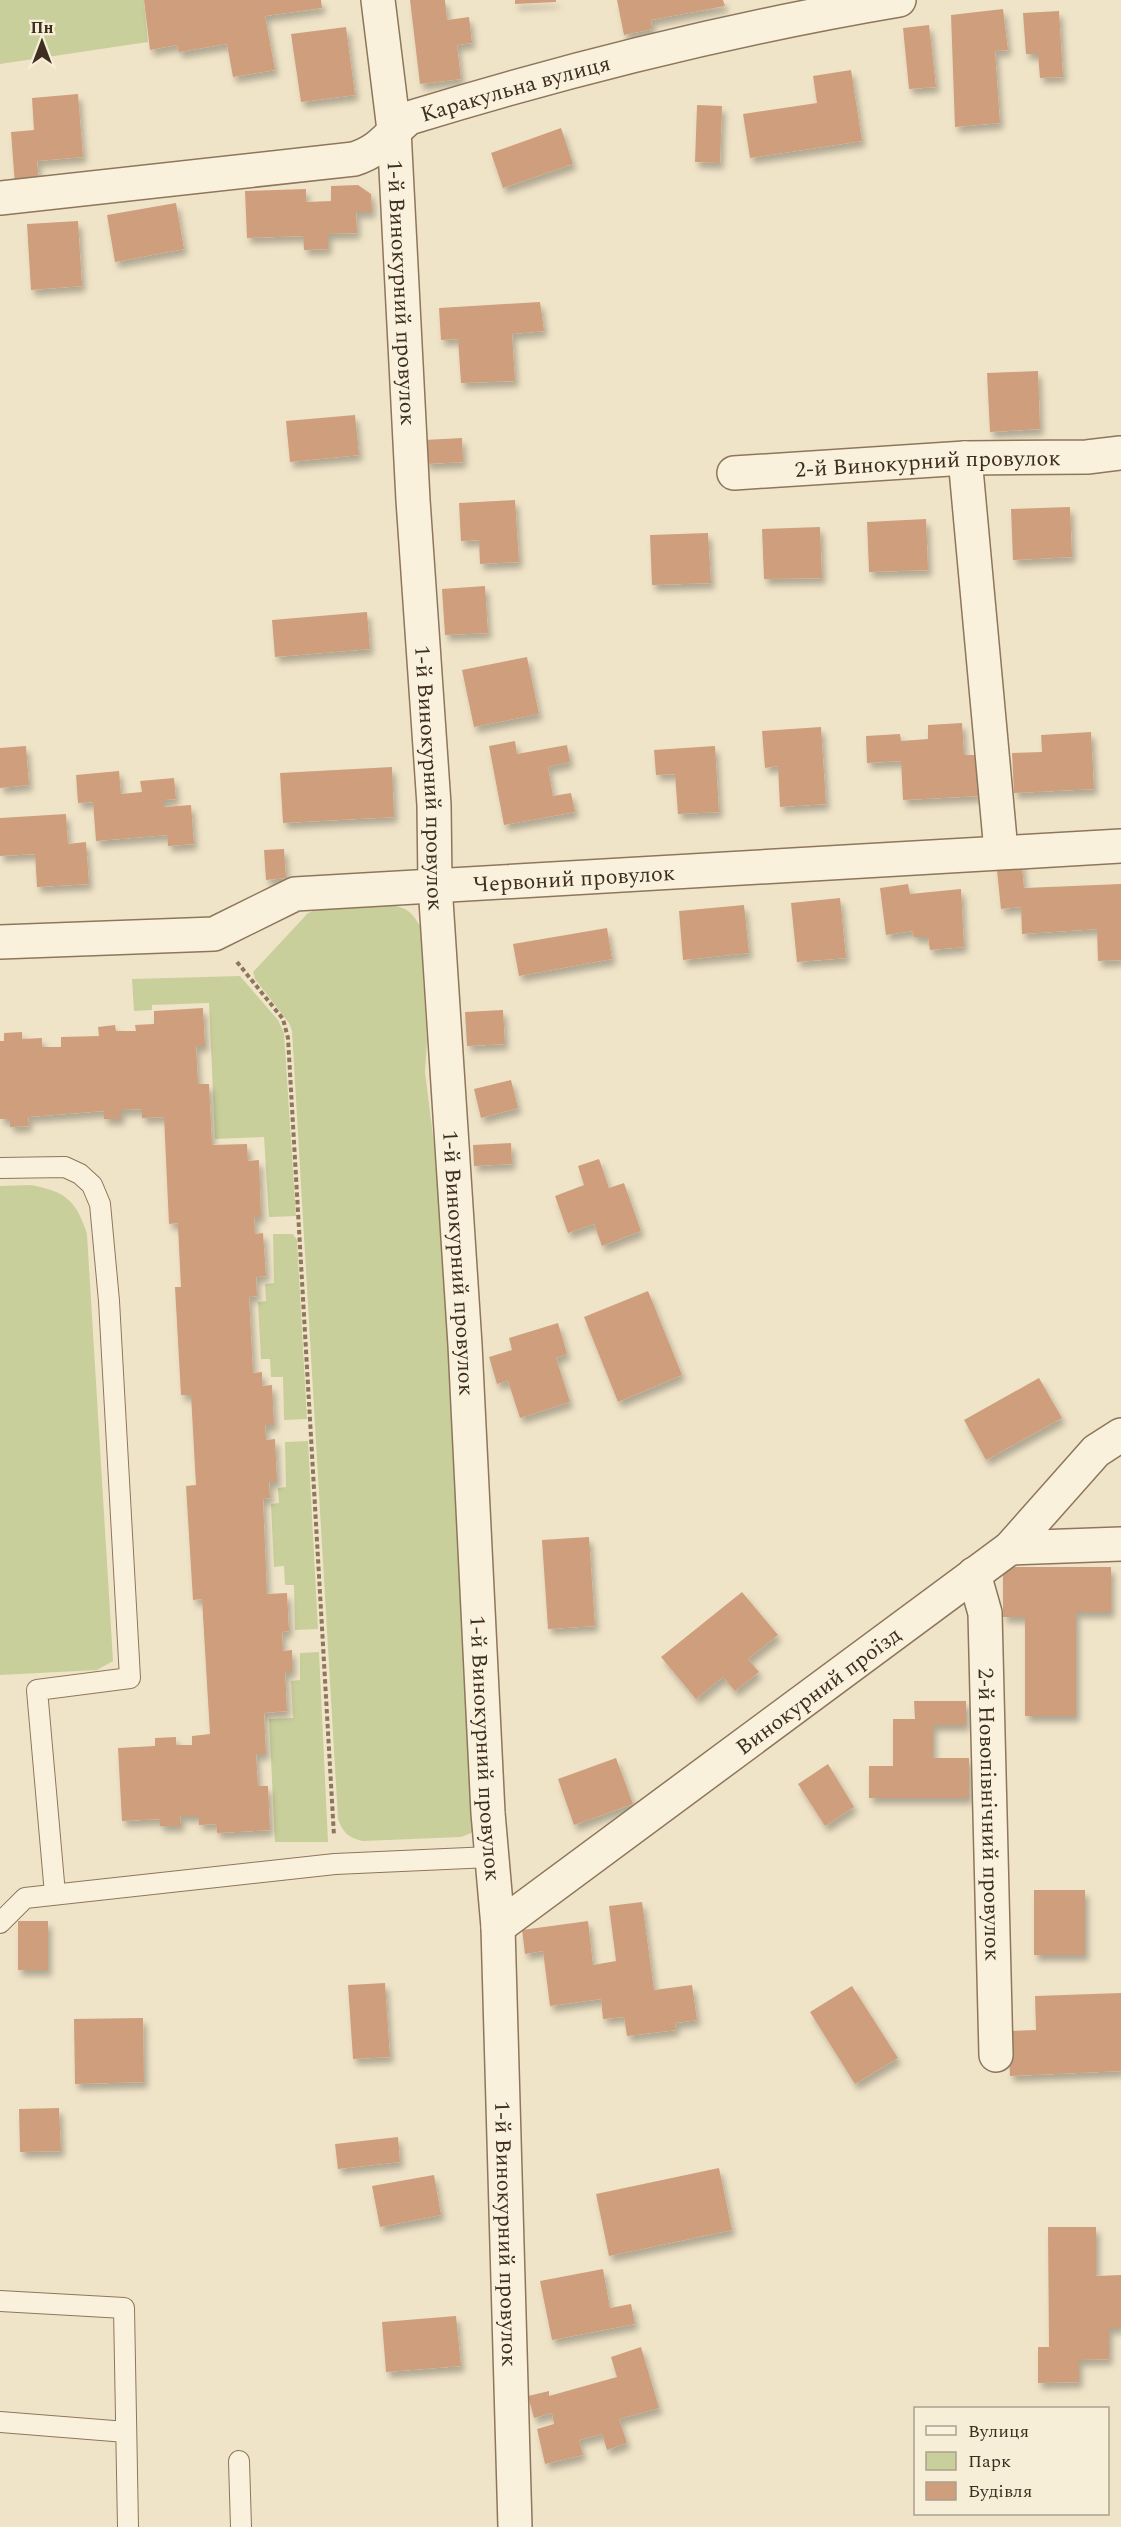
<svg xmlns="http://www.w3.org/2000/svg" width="1121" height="2527" font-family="Spectral,serif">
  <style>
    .green { fill: #c9cf9b }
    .building { fill: #cf9f7d; filter: url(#shadow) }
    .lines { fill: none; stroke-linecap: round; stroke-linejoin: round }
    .lane-casing { stroke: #8d765c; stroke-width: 22 }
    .street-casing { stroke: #8d765c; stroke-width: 36 }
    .path { stroke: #8d765c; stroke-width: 4; stroke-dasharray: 4.5 3; stroke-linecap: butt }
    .lane { stroke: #faf1dc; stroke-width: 20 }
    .street { stroke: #faf1dc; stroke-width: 33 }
    .labels { text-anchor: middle; stroke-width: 4.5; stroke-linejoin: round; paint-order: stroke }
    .street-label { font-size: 22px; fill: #3d2e20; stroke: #f7eed8 }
  </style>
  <defs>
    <filter id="shadow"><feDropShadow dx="3.5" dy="6" stdDeviation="3" flood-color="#0004"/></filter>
  </defs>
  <rect width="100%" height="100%" fill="#f0e4c8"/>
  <g class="green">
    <polygon points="0,0 144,0 148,42 0,64"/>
    <path d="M390,905C406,907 412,912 420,926L427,1041L425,1072L434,1144L449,1336L474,1827L471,1833L461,1837L363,1841C349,1838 343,1833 338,1819L292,1031L289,1023L255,979L253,972L308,913L321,908Z"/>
    <polygon points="240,976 278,1020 284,1033 296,1216 269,1217 264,1137 215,1139 209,1003 152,1005 152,1010 134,1011 132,979"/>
    <path d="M31,1185C66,1192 76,1200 87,1234L113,1661L97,1670L0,1675V1186Z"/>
    <polygon points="273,1234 293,1234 297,1240 307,1419 284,1420 283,1377 271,1377 270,1359 261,1359 258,1302 266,1301 265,1284 274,1283"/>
    <polygon points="308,1441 318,1629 295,1630 294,1585 285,1585 284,1566 274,1567 271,1504 279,1503 278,1488 286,1487 285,1442"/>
    <polygon points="319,1652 328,1842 275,1842 269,1719 293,1718 291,1681 300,1680 300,1653"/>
  </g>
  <g class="building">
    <polygon points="144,0 321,0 322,8 265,16 275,70 233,77 227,44 179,52 177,45 150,50"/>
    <polygon points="410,0 445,0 447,20 469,17 472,43 457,45 461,79 420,84"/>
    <polygon points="515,0 556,0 556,2 515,4"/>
    <polygon points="617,0 723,0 725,6 651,20 652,29 624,35"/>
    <polygon points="1003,9 1008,50 995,51 1000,123 955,127 951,15"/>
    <polygon points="1059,11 1063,77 1040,78 1038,54 1026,54 1023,13"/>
    <polygon points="929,25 936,87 909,89 903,28"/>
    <polygon points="346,27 355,95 301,102 291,34"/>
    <polygon points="851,70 862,141 750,158 743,114 817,103 813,76"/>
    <polygon points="78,94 83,157 37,161 39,183 15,185 11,132 34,130 32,98"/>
    <polygon points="697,105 722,106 720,163 695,162"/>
    <polygon points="561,128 573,164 503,188 491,153"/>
    <polygon points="358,185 371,194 372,212 356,212 357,233 328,234 328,249 304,250 303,236 247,238 245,191 306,189 306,202 331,201 331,186"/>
    <polygon points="176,203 184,249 115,262 107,215"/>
    <polygon points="78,221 82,286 31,290 27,224"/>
    <polygon points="540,302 544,331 512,334 515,381 461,383 458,339 441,340 439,308"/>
    <polygon points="1038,371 1040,429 990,432 987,373"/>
    <polygon points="355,415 359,455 290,462 286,421"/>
    <polygon points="462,438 463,462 426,464 424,440"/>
    <polygon points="515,500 519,562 480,564 479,540 461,541 459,503"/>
    <polygon points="1070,507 1072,557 1013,560 1011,509"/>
    <polygon points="926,519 928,570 869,572 867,522"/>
    <polygon points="820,527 822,578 764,579 762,529"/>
    <polygon points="708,533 711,583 652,585 650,535"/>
    <polygon points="485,586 488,633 445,635 442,589"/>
    <polygon points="367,612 370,649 275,657 272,620"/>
    <polygon points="527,657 539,714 474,727 462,670"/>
    <polygon points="962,723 964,755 978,755 980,796 903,800 901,761 867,763 866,736 900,734 901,741 928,739 928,725"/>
    <polygon points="821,727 826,804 780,807 778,766 765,768 762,731"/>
    <polygon points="1091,732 1094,789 1014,793 1012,753 1042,752 1041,735"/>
    <polygon points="515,741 517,754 567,745 570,762 548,767 553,796 571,793 575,812 504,825 489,746"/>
    <polygon points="26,746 29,785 0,788 0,748"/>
    <polygon points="715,746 719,812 678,814 675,774 656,775 654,750"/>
    <polygon points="392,767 394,817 283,823 280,773"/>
    <polygon points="119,771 121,794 142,792 140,781 174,778 176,799 164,800 164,807 191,805 194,844 168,846 167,835 96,841 93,802 78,803 76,775"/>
    <polygon points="66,814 68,844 86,842 89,884 37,887 35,854 0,856 0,818"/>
    <polygon points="284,849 286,878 266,880 264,850"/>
    <polygon points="1021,859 1024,888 1121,884 1121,960 1098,961 1097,929 1022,934 1021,907 1001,909 996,861"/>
    <polygon points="908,884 910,894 961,889 964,947 930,950 928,937 914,937 912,931 886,935 880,888"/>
    <polygon points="840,898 846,958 797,962 791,903"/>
    <polygon points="744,905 749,953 683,960 679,911"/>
    <polygon points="607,928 612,959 519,976 513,944"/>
    <polygon points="203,1008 205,1046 196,1046 198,1084 209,1084 212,1145 247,1144 248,1161 259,1160 261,1217 254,1217 255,1234 263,1233 266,1276 256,1277 257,1296 249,1297 253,1373 262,1372 262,1386 272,1385 274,1425 265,1425 266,1440 275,1439 277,1482 269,1482 270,1498 263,1499 267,1594 287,1593 289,1631 282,1632 283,1651 292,1650 292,1672 285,1672 287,1711 264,1713 266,1754 256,1754 258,1786 268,1786 270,1830 217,1833 216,1824 199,1825 199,1816 180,1816 181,1826 160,1826 160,1819 122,1821 118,1748 155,1746 155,1738 176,1737 176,1745 192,1745 192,1736 210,1734 202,1599 193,1600 186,1486 196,1485 191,1395 181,1395 175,1287 181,1287 178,1227 178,1223 169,1224 164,1117 142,1118 142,1109 121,1110 121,1119 104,1119 104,1111 28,1117 29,1126 10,1127 10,1119 0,1119 0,1041 4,1041 4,1033 22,1032 22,1039 42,1038 42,1047 61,1047 61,1037 99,1036 98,1027 115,1025 116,1031 136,1031 135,1025 154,1024 154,1011"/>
    <polygon points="503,1010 505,1044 467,1046 465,1012"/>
    <polygon points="511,1080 518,1108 481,1118 474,1089"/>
    <polygon points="511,1143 512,1164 474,1166 473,1145"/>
    <polygon points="599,1159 609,1188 624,1183 641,1231 602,1246 594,1224 568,1233 555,1196 584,1185 578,1166"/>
    <polygon points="648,1291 682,1375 618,1402 584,1317"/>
    <polygon points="558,1323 567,1354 556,1358 570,1402 520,1418 508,1381 497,1384 489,1357 512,1350 509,1338"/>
    <polygon points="1039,1378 1062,1418 986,1460 964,1420"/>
    <polygon points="589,1537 595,1626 548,1629 542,1540"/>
    <polygon points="1003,1567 1111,1567 1111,1612 1076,1612 1076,1716 1025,1716 1025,1617 1003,1617"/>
    <polygon points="742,1592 778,1635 748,1659 759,1672 735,1691 723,1677 696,1699 661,1657"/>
    <polygon points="914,1701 966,1701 966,1725 933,1725 933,1758 969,1758 969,1798 869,1798 869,1766 893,1766 893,1719 915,1719"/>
    <polygon points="616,1758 633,1804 574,1825 558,1779"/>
    <polygon points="828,1764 854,1807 825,1826 798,1784"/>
    <rect x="1034" y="1890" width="51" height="65"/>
    <polygon points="642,1902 654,1990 692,1985 697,2020 675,2023 676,2030 627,2036 624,2017 603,2019 601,1999 550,2006 543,1951 525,1954 522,1930 588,1921 593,1965 616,1961 609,1906"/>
    <rect x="18" y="1921" width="30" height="49"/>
    <polygon points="385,1983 390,2057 353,2059 348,1985"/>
    <polygon points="852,1986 898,2058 855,2084 810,2012"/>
    <polygon points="1121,1993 1121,2071 1010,2076 1008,2031 1036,2030 1035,1996"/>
    <polygon points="143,2018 144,2082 75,2084 74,2019"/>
    <polygon points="59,2108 61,2151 20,2152 19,2109"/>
    <polygon points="398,2137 400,2162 338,2169 335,2144"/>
    <polygon points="719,2168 732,2230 609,2256 596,2194"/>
    <polygon points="434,2175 441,2215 380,2227 372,2186"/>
    <polygon points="1048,2227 1096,2227 1096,2276 1121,2275 1121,2328 1109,2328 1109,2359 1079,2360 1079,2382 1038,2383 1038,2347 1049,2347"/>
    <polygon points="603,2269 610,2308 631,2304 635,2324 552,2340 540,2281"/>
    <polygon points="456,2316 461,2366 386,2372 382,2322"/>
    <polygon points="641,2347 659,2408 619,2419 627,2443 607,2450 602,2434 579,2440 583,2455 545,2464 537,2429 554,2424 552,2413 534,2418 528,2396 549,2391 549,2396 617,2377 611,2357"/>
  </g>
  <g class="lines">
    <defs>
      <g id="lane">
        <polyline points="0,1168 65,1167 80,1174 92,1185 100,1204 109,1301 130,1678 37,1690 55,1894"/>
        <polyline points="0,1923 25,1898 335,1864 490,1857"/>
        <polyline points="0,2301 124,2308 128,2527"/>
        <polyline points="0,2422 126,2432"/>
        <polyline points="239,2461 241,2527"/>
      </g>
      <g id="street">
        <path id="s1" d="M378,0L394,130L413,500L434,805L435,885L465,1345L488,1813L498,1927L515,2527"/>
        <path id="s2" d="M0,198L354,159C382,150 388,135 409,118C569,69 733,28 899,0"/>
        <polyline points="965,458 1001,851"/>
        <path id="s3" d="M734,473L965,458L1087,457L1121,453"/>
        <path id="s4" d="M0,942L214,934L295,894L1121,846"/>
        <polyline points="1010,1548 1121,1544"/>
        <path id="s5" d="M974,1574L985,1613L996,2055"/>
        <path id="s6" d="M498,1927L1010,1548L1096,1451L1121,1435"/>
      </g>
    </defs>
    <use href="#lane" class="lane-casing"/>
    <use href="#street" class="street-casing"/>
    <polyline class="path" points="237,962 283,1019 288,1038 334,1836"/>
    <use href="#lane" class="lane"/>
    <use href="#street" class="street"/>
  </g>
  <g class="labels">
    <g class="street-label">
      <text dy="8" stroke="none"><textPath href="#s2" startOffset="536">Каракульна вулиця</textPath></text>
      <text dy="8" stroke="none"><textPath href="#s1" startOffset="294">1-й Винокурний провулок</textPath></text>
      <text dy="8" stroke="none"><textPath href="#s3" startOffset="194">2-й Винокурний провулок</textPath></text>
      <text dy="8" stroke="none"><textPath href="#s1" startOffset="780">1-й Винокурний провулок</textPath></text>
      <text dy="8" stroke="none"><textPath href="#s4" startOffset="584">Червоний провулок</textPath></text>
      <text dy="8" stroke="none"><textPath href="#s1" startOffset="1266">1-й Винокурний провулок</textPath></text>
      <text dy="8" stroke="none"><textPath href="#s6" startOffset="398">Винокурний проїзд</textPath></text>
      <text dy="8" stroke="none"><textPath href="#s1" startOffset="1752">1-й Винокурний провулок</textPath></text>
      <text dy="8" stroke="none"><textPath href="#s5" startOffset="242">2-й Новопівнічний провулок</textPath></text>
      <text dy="8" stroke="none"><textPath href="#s1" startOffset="2238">1-й Винокурний провулок</textPath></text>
    </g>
  </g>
  <rect x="914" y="2407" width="195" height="108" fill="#f7eed8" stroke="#ada18e" stroke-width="1.5"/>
  <rect x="926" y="2426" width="30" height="9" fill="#faf1dc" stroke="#ada18e" stroke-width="1.5"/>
  <text x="968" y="2437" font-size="18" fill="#3d2e20">Вулиця</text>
  <rect x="926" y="2452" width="30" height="18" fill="#c9cf9b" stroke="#ada18e" stroke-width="1.5"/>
  <text x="968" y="2467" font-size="18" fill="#3d2e20">Парк</text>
  <rect x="926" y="2482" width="30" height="18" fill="#cf9f7d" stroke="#ada18e" stroke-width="1.5"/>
  <text x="968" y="2497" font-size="18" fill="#3d2e20">Будівля</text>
  <g transform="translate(42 42)" stroke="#f7eed8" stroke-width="4.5" paint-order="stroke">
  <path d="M0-4.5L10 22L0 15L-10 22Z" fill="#3d2e20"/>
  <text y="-9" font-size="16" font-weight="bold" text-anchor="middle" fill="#3d2e20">Пн</text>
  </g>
</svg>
